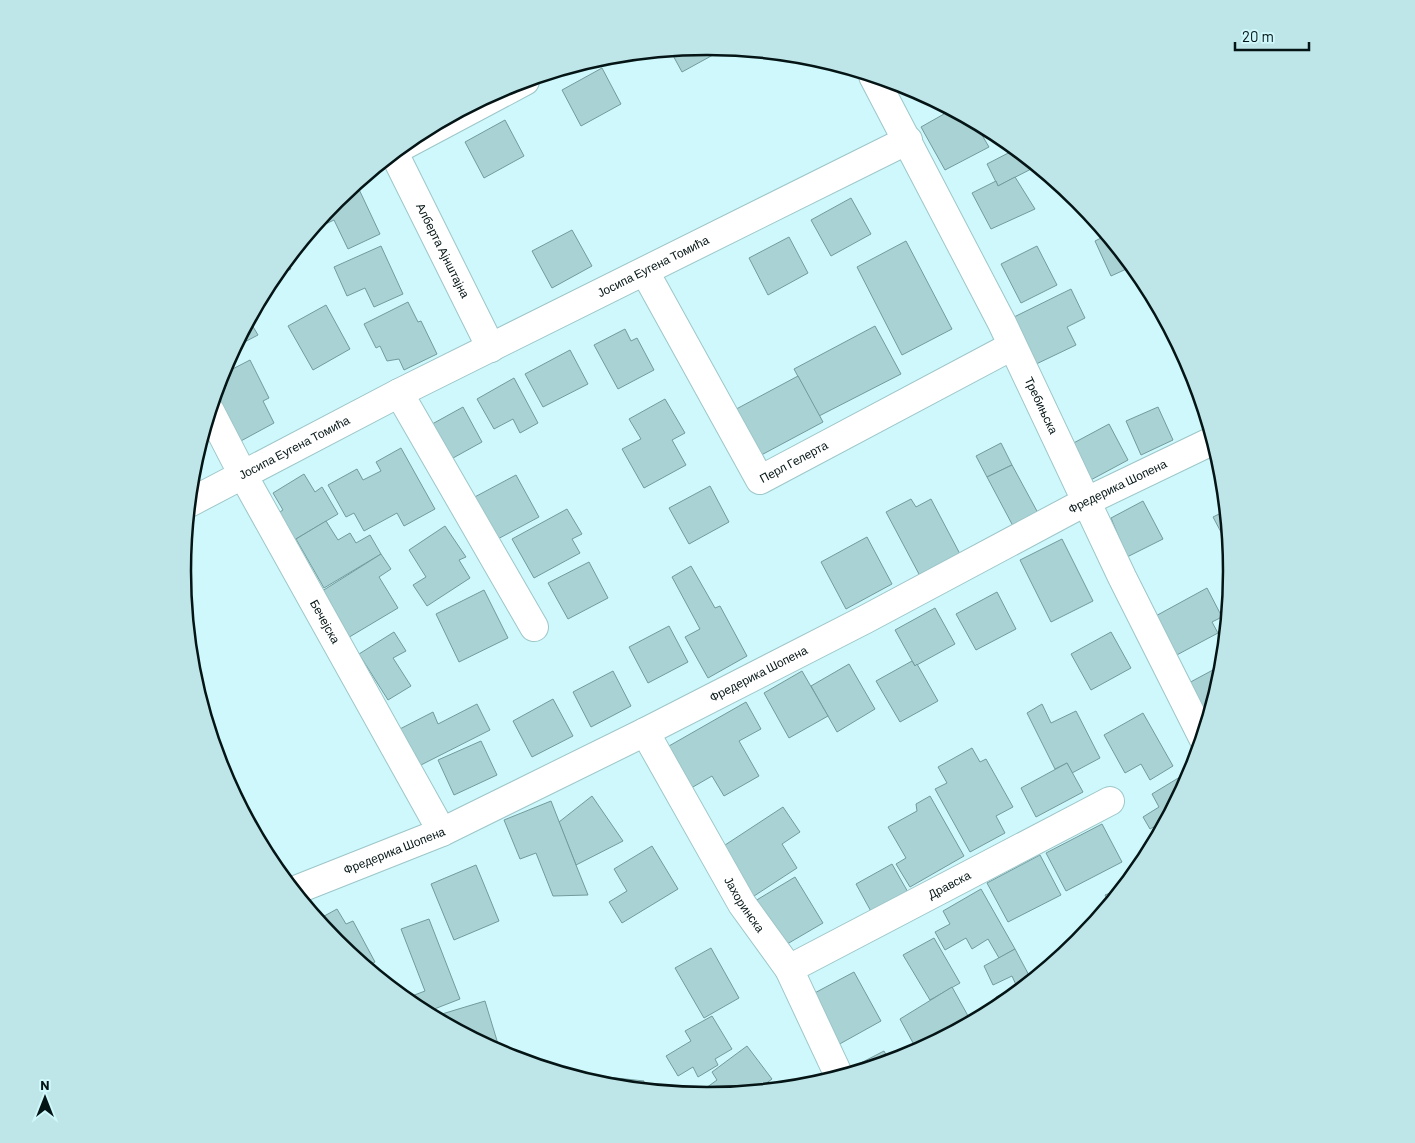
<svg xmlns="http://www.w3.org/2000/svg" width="1415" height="1143" font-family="Barlow,sans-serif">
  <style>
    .building { fill: #a9d2d5; stroke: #739b9d }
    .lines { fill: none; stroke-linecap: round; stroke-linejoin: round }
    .minor-casing { stroke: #9dc6c9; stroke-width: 30 }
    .minor { stroke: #fff; stroke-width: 28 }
    .labels { text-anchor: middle; stroke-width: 4; stroke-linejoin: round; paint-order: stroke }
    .street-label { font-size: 12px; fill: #051516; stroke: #cef8fb }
    .rim { fill: none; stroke: #051516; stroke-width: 2.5 }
  </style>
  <rect width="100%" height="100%" fill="#cef8fb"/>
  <g class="building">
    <polygon points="708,46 721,48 722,50 682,72 670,50"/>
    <polygon points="602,68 621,104 581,126 562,90"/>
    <polygon points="881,78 907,86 889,95"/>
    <polygon points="937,101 985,127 979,130 989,147 945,170 921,127 944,114"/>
    <polygon points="505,120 524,156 484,178 465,142"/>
    <polygon points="1016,149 1037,166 998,186 987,164"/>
    <polygon points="1015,177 1035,209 991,229 972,193 996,181 998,186"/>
    <polygon points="356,183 380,234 348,249 334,220 319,227 317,223 336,200"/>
    <polygon points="851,198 871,234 831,256 811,220"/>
    <polygon points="572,230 592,266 552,288 532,251"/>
    <polygon points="1107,235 1133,266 1111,276 1095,241"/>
    <polygon points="789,237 808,273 768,295 749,258"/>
    <polygon points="906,241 952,329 902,355 857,267"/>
    <polygon points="381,246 403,294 374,307 365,288 347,296 334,267"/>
    <polygon points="1037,246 1057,285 1021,303 1001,264"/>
    <polygon points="286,261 291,269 271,280 271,279"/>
    <polygon points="1071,289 1085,318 1067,327 1076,345 1032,366 1010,319"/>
    <polygon points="408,302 418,322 421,321 437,354 404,370 399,359 387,361 380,346 376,348 364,324"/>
    <polygon points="326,305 350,349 313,370 288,326"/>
    <polygon points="249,320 258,335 235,347"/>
    <polygon points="875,326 901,374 819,416 794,369"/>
    <polygon points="625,329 631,341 637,338 654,370 618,389 594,345"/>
    <polygon points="570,350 588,384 543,407 525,374"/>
    <polygon points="250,360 269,398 263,401 274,423 239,442 215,395 221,375"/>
    <polygon points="798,376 823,422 752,460 727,414"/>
    <polygon points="514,378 538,423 520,433 513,419 494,429 477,399"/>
    <polygon points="665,399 685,433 672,440 686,465 644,488 622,449 641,439 629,419"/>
    <polygon points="463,407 482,442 444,463 425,428"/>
    <polygon points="1158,407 1173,440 1141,455 1126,421"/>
    <polygon points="1109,424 1128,460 1087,482 1068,446"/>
    <polygon points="1001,443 1012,465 987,477 976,456"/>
    <polygon points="401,448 435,509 404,526 397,513 364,531 354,513 346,517 328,485 357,469 363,480 381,471 376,462"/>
    <polygon points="1012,465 1038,513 1013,526 987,477"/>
    <polygon points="304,474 315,492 322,487 338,514 289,543 273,516 283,510 273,493"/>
    <polygon points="516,475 539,517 494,541 471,499"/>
    <polygon points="710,486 729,522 689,544 669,508"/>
    <polygon points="911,499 916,507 931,499 960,554 920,576 886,512"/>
    <polygon points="1143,501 1163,539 1127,557 1111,518"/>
    <polygon points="567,509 582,534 572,539 580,553 534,578 512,539"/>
    <polygon points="1227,510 1231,551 1213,517"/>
    <polygon points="326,521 338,540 350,533 356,543 370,535 381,554 324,588 296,539"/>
    <polygon points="445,526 466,557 459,560 470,578 427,606 413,585 426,577 409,550"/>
    <polygon points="867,537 892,584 846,609 821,562"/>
    <polygon points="1062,539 1093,601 1051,622 1020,560"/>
    <polygon points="381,554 391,569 379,577 398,608 346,639 319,593"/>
    <polygon points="589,562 608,598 568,619 548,583"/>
    <polygon points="691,566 715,608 720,606 747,656 708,678 685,637 700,629 672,577"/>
    <polygon points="1207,588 1222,617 1212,622 1218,633 1173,657 1152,618"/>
    <polygon points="484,590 508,638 459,662 436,614"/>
    <polygon points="997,592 1016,629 976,650 956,614"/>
    <polygon points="935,608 955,644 915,666 895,630"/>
    <polygon points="669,626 688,662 648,683 629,647"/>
    <polygon points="394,632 406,651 393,658 411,686 388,700 359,654"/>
    <polygon points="1111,632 1131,668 1091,690 1071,654"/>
    <polygon points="912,661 915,666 917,664 938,701 900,722 876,681"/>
    <polygon points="849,664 875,709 837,732 811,686"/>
    <polygon points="1224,664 1223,674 1207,725 1185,685"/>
    <polygon points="613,671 631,706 591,727 573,692"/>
    <polygon points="802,671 828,716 789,738 764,693"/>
    <polygon points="553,699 573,736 532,757 513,721"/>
    <polygon points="746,702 761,729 739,741 759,776 724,796 712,776 686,791 662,750"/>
    <polygon points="477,704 490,730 415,768 396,731 433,712 438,724"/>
    <polygon points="1042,704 1051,723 1076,711 1100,758 1072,773 1067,763 1055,769 1027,713"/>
    <polygon points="1143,713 1173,766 1150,780 1141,764 1125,773 1104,735"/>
    <polygon points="481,741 497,775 454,795 438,760"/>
    <polygon points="972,748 980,762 986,759 1013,807 996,816 1005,833 970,852 935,789 947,783 938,767"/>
    <polygon points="1067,763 1083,792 1036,817 1021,788"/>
    <polygon points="1180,777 1186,786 1168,819 1150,829 1143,817 1159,807 1152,794"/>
    <polygon points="592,796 623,841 576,865 559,822"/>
    <polygon points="930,796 964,856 910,887 896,864 906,858 888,827 917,811 916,804"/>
    <polygon points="551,801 576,865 588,895 553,896 536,853 520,859 504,820"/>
    <polygon points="783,807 800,832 782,844 797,868 751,898 719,849"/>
    <polygon points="1102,824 1122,862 1066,891 1046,853"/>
    <polygon points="652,846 678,889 622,923 609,902 627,891 614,869"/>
    <polygon points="1040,855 1061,895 1008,922 987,883"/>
    <polygon points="892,864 909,894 873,915 856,884"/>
    <polygon points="476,865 499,921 454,940 431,884"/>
    <polygon points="795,877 823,923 782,947 755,901"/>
    <polygon points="1125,887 1110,905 1105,895"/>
    <polygon points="981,889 1015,949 999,958 988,939 972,949 966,938 945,950 935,932 950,924 943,911"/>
    <polygon points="337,909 346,924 353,921 375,962 366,967 336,943 317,920"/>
    <polygon points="429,919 460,999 424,1013 404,999 425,991 401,929"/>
    <polygon points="934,938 960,983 930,1000 903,955"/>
    <polygon points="711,948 739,998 704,1018 675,968"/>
    <polygon points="1015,949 1032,981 1001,1007 996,997 1017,987 1012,976 993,985 984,966"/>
    <polygon points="854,972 881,1021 836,1046 809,996"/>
    <polygon points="952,987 972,1023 918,1052 900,1019"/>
    <polygon points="485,1001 498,1044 488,1047 432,1017"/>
    <polygon points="712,1016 732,1049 715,1059 718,1065 698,1077 693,1067 678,1076 666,1056 691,1041 685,1031"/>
    <polygon points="747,1046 772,1079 754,1092 707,1097 695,1096 717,1080 712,1072"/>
    <polygon points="884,1051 890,1062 850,1075 847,1070"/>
    <polygon points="598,1076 644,1081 642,1090 598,1084"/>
  </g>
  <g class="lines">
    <defs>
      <g id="minor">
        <path id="s1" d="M873,76L1002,323L1122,577L1203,738"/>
        <polyline points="401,147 525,81"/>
        <path id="s2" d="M394,153L491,348"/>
        <path id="s3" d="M645,272L760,480L1012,346"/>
        <polyline points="399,393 534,627"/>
        <path id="s4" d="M210,411L243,475L442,832"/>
        <path id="s5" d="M189,503L399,393L908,140"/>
        <path id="s6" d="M645,732L742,904L789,969L840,1078"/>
        <path id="s7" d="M293,891L442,832L645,732L866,619L1087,501L1214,440"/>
        <path id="s8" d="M789,969L1110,801"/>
      </g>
    </defs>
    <use href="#minor" class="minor-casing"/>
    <use href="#minor" class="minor"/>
  </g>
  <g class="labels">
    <g class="street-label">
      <text dy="4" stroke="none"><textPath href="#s2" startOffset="109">Алберта Ајнштајна</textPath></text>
      <text dy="4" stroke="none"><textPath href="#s5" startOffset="521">Јосипа Еугена Томића</textPath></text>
      <text dy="4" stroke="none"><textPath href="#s1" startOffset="370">Требињска</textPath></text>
      <text dy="4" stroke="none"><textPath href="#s5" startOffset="119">Јосипа Еугена Томића</textPath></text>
      <text dy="4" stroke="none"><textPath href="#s3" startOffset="276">Перл Гелерта</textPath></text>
      <text dy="4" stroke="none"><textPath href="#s7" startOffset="919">Фредерика Шопена</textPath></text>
      <text dy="4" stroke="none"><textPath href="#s4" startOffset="240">Бечејска</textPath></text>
      <text dy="4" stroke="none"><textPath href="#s7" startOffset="514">Фредерика Шопена</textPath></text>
      <text dy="4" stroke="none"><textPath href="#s7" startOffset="109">Фредерика Шопена</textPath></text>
      <text dy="4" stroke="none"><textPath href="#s8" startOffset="181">Дравска</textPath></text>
      <text dy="4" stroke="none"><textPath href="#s6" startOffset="199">Јахоринска</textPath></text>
    </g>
  </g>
  <path d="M0 0H1415V1143H0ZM191 571a516 516 0 1 1 1032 0a516 516 0 1 1-1032 0Z" fill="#bee6e9" fill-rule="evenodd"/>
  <path class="rim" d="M191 571a516 516 0 1 1 1032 0a516 516 0 1 1-1032 0Z"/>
  <g transform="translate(45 1098)" stroke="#cef8fb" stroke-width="4" paint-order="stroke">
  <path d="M0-4L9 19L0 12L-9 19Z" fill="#051516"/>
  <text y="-8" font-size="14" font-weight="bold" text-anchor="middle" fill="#051516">N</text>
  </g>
  <path d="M1235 42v8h74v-8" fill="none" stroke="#051516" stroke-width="2.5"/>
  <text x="1242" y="42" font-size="15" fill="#051516" stroke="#cef8fb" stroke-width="4" paint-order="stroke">20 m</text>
</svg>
